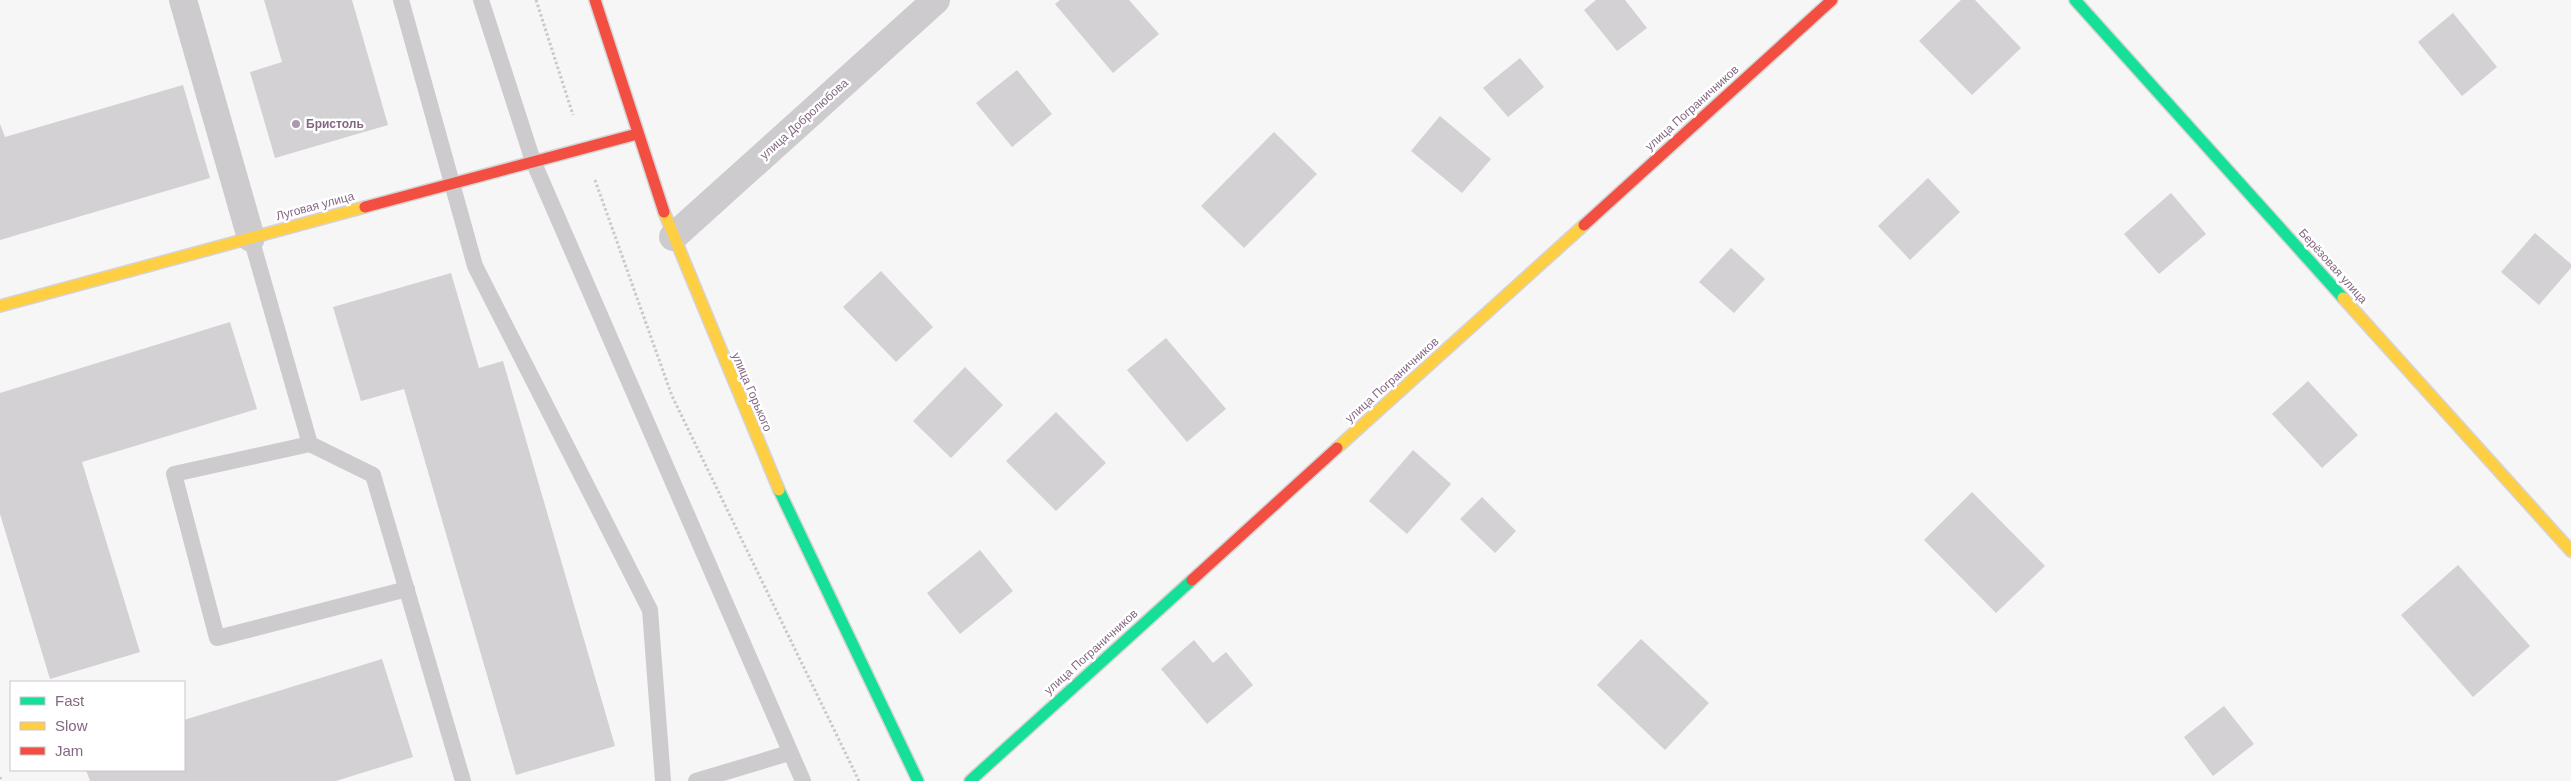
<svg xmlns="http://www.w3.org/2000/svg" width="2571" height="781" font-family="Arial,sans-serif">
  <style>
    .building { fill: #d3d1d3 }
    .lines { fill: none; stroke-linecap: round; stroke-linejoin: round }
    .fast-casing { stroke: #d5d3d4; stroke-width: 14 }
    .slow-casing { stroke: #d5d3d4; stroke-width: 14 }
    .jam-casing { stroke: #d5d3d4; stroke-width: 14 }
    .path { stroke: #cac8ca; stroke-width: 3; stroke-dasharray: 2.5 2.5; stroke-linecap: butt }
    .lane { stroke: #cdcbcd; stroke-width: 16 }
    .street { stroke: #cdcbcd; stroke-width: 28 }
    .fast { stroke: #16e098; stroke-width: 11 }
    .slow { stroke: #ffcf43; stroke-width: 11 }
    .jam { stroke: #f24e42; stroke-width: 11 }
    .poi-dot { fill: #ac9aab; stroke: #fff; stroke-width: 2 }
    .labels { text-anchor: middle; stroke-width: 5; stroke-linejoin: round; paint-order: stroke }
    .street-label { font-size: 12px; fill: #846883; stroke: #fff }
    .poi-label { font-size: 12px; font-weight: bold; fill: #846883; stroke: #fff; text-anchor: start }
  </style>
  <rect width="100%" height="100%" fill="#f6f6f6"/>
  <g class="building">
    <polygon points="264,0 352,0 388,125 275,158 250,72 282,62"/>
    <polygon points="1060,0 1129,0 1159,34 1113,73 1055,4"/>
    <polygon points="1596,0 1625,0 1647,28 1617,51 1584,10"/>
    <polygon points="1961,0 1975,0 2021,48 1972,95 1919,41"/>
    <polygon points="2453,13 2497,67 2462,96 2418,42"/>
    <polygon points="1520,58 1544,87 1508,117 1483,88"/>
    <polygon points="1017,70 1052,114 1012,147 976,103"/>
    <polygon points="183,85 210,178 0,240 0,124 5,137"/>
    <polygon points="1440,116 1491,159 1462,193 1411,151"/>
    <polygon points="1274,132 1317,174 1244,248 1201,206"/>
    <polygon points="1928,178 1960,212 1910,260 1878,226"/>
    <polygon points="2171,193 2206,234 2159,274 2124,234"/>
    <polygon points="2535,233 2571,264 2571,268 2539,305 2501,272"/>
    <polygon points="1731,248 1765,279 1734,313 1699,282"/>
    <polygon points="881,271 933,327 896,362 843,307"/>
    <polygon points="451,273 479,368 503,361 615,746 516,775 404,389 361,401 333,307"/>
    <polygon points="230,322 257,409 82,462 140,652 50,679 0,514 0,393"/>
    <polygon points="1166,338 1226,409 1187,442 1127,370"/>
    <polygon points="965,367 1003,405 951,458 913,421"/>
    <polygon points="2308,381 2358,435 2322,468 2272,414"/>
    <polygon points="1056,412 1106,463 1056,511 1006,461"/>
    <polygon points="1413,450 1451,484 1407,534 1369,501"/>
    <polygon points="1972,492 2045,566 1996,613 1924,540"/>
    <polygon points="1482,497 1516,531 1495,553 1460,519"/>
    <polygon points="980,550 1013,591 960,634 927,593"/>
    <polygon points="2458,565 2530,646 2473,697 2401,615"/>
    <polygon points="1641,639 1709,703 1665,750 1597,685"/>
    <polygon points="1194,640 1213,663 1226,652 1253,685 1207,724 1161,669"/>
    <polygon points="382,659 413,757 336,781 90,781 86,770 184,770 184,720"/>
    <polygon points="2224,706 2254,744 2213,776 2184,737"/>
  </g>
  <g class="lines">
    <defs>
      <g id="fast">
        <polyline points="2075,0 2343,298"/>
        <polyline points="779,490 918,781"/>
        <polyline points="970,781 1192,580"/>
      </g>
      <g id="slow">
        <polyline points="664,212 779,490"/>
        <polyline points="2343,298 2571,551"/>
        <polyline points="0,306 365,207"/>
        <polyline points="1337,448 1584,225"/>
      </g>
      <g id="jam">
        <polyline points="595,0 664,212"/>
        <polyline points="365,207 637,134"/>
        <polyline points="1584,225 1832,0"/>
        <polyline points="1192,580 1337,448"/>
      </g>
    </defs>
    <use href="#fast" class="fast-casing"/>
    <use href="#slow" class="slow-casing"/>
    <use href="#jam" class="jam-casing"/>
    <g class="path">
      <polyline points="536,0 573,115"/>
      <polyline points="595,180 672,396 859,781"/>
      <polyline points="0,777 1,781"/>
    </g>
    <g class="lane">
      <polyline points="401,0 475,266 650,610 663,781"/>
      <polyline points="481,0 533,161 803,781"/>
      <polyline points="251,238 310,444 373,475 463,781"/>
      <polyline points="310,444 174,474 217,638 407,589"/>
      <polyline points="696,781 789,753"/>
    </g>
    <g class="street">
      <polyline points="183,0 251,238"/>
      <polyline points="673,237 936,0"/>
    </g>
    <use href="#fast" class="fast"/>
    <use href="#slow" class="slow"/>
    <use href="#jam" class="jam"/>
  </g>
  <circle class="poi-dot" cx="296" cy="124" r="5"/>
  <g class="labels">
    <g class="street-label">
      <text transform="translate(1692 108) rotate(-42)" y="4">улица Пограничников</text>
      <text transform="translate(804 119) rotate(-42)" y="4">улица Добролюбова</text>
      <text transform="translate(315 206) rotate(-15)" y="4">Луговая улица</text>
      <text transform="translate(2333 266) rotate(48)" y="4">Берёзовая улица</text>
      <text transform="translate(1392 380) rotate(-42)" y="4">улица Пограничников</text>
      <text transform="translate(752 392) rotate(67)" y="4">улица Горького</text>
      <text transform="translate(1091 652) rotate(-42)" y="4">улица Пограничников</text>
    </g>
    <g class="poi-label">
      <text x="306" y="128">Бристоль</text>
    </g>
  </g>
  <rect x="10" y="681" width="175" height="90" fill="#ffffff" stroke="#cec3cd"/>
  <rect x="20" y="697" width="25" height="8" fill="#16e098" stroke="#cec3cd"/>
  <text x="55" y="706" font-size="15" fill="#846883">Fast</text>
  <rect x="20" y="722" width="25" height="8" fill="#ffcf43" stroke="#cec3cd"/>
  <text x="55" y="731" font-size="15" fill="#846883">Slow</text>
  <rect x="20" y="747" width="25" height="8" fill="#f24e42" stroke="#cec3cd"/>
  <text x="55" y="756" font-size="15" fill="#846883">Jam</text>
</svg>
